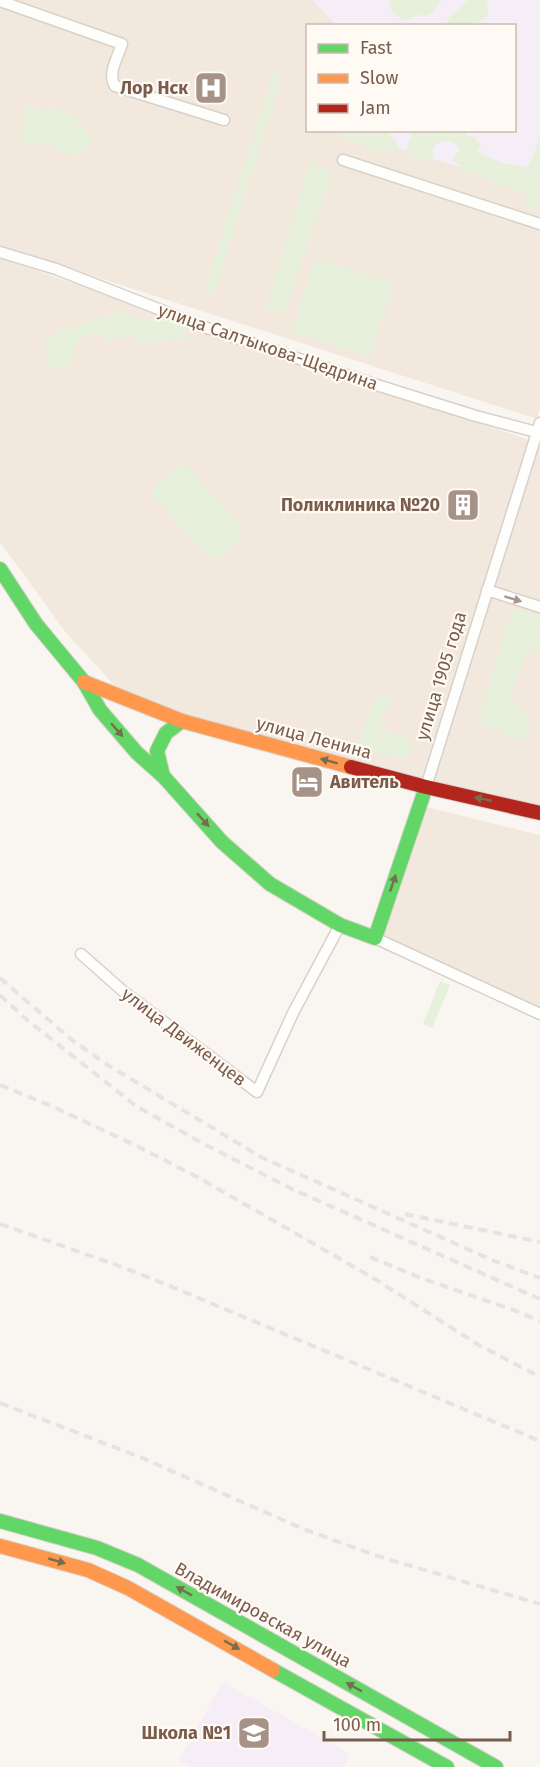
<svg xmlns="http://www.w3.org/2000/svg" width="540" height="1767" font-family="'Fira Sans',sans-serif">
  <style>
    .residential { fill: #f2e8de; fill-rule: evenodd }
    .education { fill: #f6eef6 }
    .green { fill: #e7f0db }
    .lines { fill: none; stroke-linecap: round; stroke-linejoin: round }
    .street-casing { stroke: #d7d1cb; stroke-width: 13 }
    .fast-casing { stroke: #d9d2cb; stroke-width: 16 }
    .slow-casing { stroke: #d9d2cb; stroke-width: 16 }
    .jam-casing { stroke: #d9d2cb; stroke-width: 16 }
    .street { stroke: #fefefd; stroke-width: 10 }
    .fast { stroke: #63d668; stroke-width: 14 }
    .slow { stroke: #ff974d; stroke-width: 14 }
    .jam { stroke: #b3261e; stroke-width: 14 }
    .rail { stroke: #e6e3e7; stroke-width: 4; stroke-dasharray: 9 6; stroke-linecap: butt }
    .oneway { fill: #a8958b }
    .oneway2 { fill: #776e51 }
    .labels { text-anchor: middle; stroke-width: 4.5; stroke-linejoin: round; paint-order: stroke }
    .poi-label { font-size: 18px; font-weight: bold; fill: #7a5c4d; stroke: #fffaf3; text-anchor: end }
    .street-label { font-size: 18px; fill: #7a5c4d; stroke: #fffaf3 }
  </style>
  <rect width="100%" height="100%" fill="#f9f5f0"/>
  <g class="residential">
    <path d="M0,0H540V408L537,419L0,246ZM308,26H514V130H308Z"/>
    <polygon points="0,258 532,441 425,785 182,718 115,686 67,634 0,542"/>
    <polygon points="538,442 540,442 540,604 491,589"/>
    <polygon points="488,594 540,611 540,811 429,786"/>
    <polygon points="422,806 540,835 540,1007 378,937"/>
  </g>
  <g class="education">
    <polygon points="313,0 540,0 540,159 531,188 353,135 354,130 514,130 514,26 335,25"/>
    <polygon points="223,1682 350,1754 343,1767 190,1767 179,1760"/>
  </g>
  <g class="green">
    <path d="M389,0H441C438,4 434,13 428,15C418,18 419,10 406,21L393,14Z"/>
    <path d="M468,0H487L488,16C475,26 462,26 446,25L450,16L458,10Z"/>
    <polygon points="276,66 280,83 214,294 204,291"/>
    <path d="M31,104C38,112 45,110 55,107C63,113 69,114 78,119C82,130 93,132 92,145L82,154L76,157L57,151L47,142C42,143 33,146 28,144C15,141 24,117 26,108Z"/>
    <polygon points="336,131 388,131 389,135 396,141 398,145 395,154 386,151 372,151 361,144 348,141 343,136 336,134"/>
    <path d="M413,131H465L467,136L474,137L481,145L477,150L479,153L506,164H513L526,168C534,158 537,145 540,133V167L537,174C540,180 538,189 534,195L540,197V206L527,207L525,205L527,199C521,189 513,189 502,186C496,185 500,184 494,182C486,178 478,177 472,172H463L461,166L453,161V157L460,150C453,138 440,137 433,149V159L428,163L414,155L408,157L405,155V152Z"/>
    <polygon points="310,162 333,171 284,314 266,310"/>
    <polygon points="316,258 394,284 369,358 291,331"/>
    <path d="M122,311L136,320L176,317L184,323L188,342L174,339L142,343L128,335L108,342L100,333L75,340C74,361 73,373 48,367L45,341L60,331Z"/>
    <path d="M178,466H186L239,523C246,540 232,546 221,557L207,556L154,497V486Z"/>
    <polygon points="515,609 540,617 540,648 527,653 509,698 530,720 523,743 478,721 506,626"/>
    <path d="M387,694L392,703C383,711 373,721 387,731C392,735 401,734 406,738C409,740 410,744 412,747L411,755L402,758L379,753L364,748L359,740L376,696Z"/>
    <polygon points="440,981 450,985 432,1028 423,1024"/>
  </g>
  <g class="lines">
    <defs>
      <g id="street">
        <path d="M0,1L122,44C118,57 107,74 115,86L224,120"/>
        <polyline points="343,160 540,224"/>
        <polyline points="0,252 56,269 207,328 380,386 476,416 540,433"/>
        <polyline points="487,590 540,607"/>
        <polyline points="426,787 540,423"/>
        <polyline points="375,938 540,1014"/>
        <polyline points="81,954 124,992 257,1092 293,1013 340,925"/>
      </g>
      <g id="fast">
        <polyline points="0,569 36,624 84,682 100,710 137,753 164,777 222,842 270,884 340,925 375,938 426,787"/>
        <polyline points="163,776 157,751 166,733 182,721"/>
        <polyline points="0,1521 97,1548 138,1565 496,1767"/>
        <polyline points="273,1670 447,1767"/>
      </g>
      <g id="slow">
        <polyline points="84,682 182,721 351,767"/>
        <polyline points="0,1546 88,1570 128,1588 273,1670"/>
      </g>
      <polyline id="jam" points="351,767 426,787 540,813"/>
    </defs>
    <use href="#street" class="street-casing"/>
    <use href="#fast" class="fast-casing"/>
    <use href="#slow" class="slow-casing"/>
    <use href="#jam" class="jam-casing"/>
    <use href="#street" class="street"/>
    <use href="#fast" class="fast"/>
    <use href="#slow" class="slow"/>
    <use href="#jam" class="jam"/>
    <g class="rail">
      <polyline points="0,978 72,1040 106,1064 261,1157 492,1260 540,1278"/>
      <polyline points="0,995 26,1019 136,1106 204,1144 292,1189 540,1299"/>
      <polyline points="0,1085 49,1105 137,1146 201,1179 375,1279 477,1344 540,1377"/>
      <polyline points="405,1214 540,1242"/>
      <polyline points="0,1224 114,1264 165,1284 540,1441"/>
      <polyline points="370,1257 421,1278 516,1311 540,1321"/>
      <polyline points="0,1403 140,1457 301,1528 374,1555 540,1604"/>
    </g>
  </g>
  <defs><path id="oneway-solid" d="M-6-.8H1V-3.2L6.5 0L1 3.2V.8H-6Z" transform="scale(1.5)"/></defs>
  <use class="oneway" href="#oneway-solid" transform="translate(513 599) rotate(17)"/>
  <g class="oneway2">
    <use href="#oneway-solid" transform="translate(117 730) rotate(49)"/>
    <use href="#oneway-solid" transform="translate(329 761) rotate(-165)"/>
    <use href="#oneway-solid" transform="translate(483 799) rotate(-168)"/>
    <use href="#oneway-solid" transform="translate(203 820) rotate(48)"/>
    <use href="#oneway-solid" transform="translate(393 883) rotate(-71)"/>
    <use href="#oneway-solid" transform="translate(57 1561) rotate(16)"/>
    <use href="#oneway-solid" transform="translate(184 1591) rotate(-151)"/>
    <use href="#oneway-solid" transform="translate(232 1645) rotate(29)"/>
    <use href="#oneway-solid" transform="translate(354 1687) rotate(-151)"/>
  </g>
  <defs>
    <symbol id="hospital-square" viewBox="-11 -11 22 22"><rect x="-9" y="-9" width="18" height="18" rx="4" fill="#a69286" stroke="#fffaf3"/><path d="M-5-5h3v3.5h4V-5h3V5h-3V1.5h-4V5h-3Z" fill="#fff"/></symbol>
    <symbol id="building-square" viewBox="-11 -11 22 22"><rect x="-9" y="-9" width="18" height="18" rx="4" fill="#a69286" stroke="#fffaf3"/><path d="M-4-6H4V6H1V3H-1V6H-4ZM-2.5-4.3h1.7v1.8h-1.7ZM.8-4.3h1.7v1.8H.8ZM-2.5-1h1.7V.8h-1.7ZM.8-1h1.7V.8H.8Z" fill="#fff"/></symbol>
    <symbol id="hotel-square" viewBox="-11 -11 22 22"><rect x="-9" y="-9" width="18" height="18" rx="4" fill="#a69286" stroke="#fffaf3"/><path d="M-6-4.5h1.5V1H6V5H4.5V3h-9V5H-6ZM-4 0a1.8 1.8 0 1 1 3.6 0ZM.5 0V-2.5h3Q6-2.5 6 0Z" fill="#fff"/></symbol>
    <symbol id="school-square" viewBox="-11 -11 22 22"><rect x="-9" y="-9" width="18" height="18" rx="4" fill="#a69286" stroke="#fffaf3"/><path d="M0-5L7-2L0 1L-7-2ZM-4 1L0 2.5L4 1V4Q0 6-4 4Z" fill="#fff"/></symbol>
  </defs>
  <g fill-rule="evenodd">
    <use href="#hospital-square" x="192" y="69" width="38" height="38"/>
    <use href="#building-square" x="444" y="486" width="38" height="38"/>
    <use href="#hotel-square" x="288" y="763" width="38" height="38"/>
    <use href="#school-square" x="235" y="1714" width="38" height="38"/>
  </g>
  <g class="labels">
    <g class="poi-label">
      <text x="188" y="94">Лор Нск</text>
      <text x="440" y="511">Поликлиника №20</text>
      <text x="330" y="788" text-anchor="start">Авитель</text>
      <text x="231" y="1739">Школа №1</text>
    </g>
    <g class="street-label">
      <text transform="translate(268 347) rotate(19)" y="6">улица Салтыкова-Щедрина</text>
      <text transform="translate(441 676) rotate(-73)" y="6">улица 1905 года</text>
      <text transform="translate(314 738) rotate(15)" y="6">улица Ленина</text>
      <text transform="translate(184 1037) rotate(37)" y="6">улица Движенцев</text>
      <text transform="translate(263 1615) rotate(29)" y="6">Владимировская улица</text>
    </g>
  </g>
  <rect x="306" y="24" width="210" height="108" fill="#fffaf3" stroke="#cabbb1" stroke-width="1.5"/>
  <rect x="318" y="44" width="30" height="9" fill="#63d668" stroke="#cabbb1" stroke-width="1.5"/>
  <text x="360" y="54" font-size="18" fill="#7a5c4d">Fast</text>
  <rect x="318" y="74" width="30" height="9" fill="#ff974d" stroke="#cabbb1" stroke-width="1.5"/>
  <text x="360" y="84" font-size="18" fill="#7a5c4d">Slow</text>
  <rect x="318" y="104" width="30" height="9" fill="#b3261e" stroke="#cabbb1" stroke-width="1.5"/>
  <text x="360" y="114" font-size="18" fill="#7a5c4d">Jam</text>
  <path d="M324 1731v9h186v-9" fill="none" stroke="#7a5c4d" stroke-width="3"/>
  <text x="333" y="1731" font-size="18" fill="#7a5c4d" stroke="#fffaf3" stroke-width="4.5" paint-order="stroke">100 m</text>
</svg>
